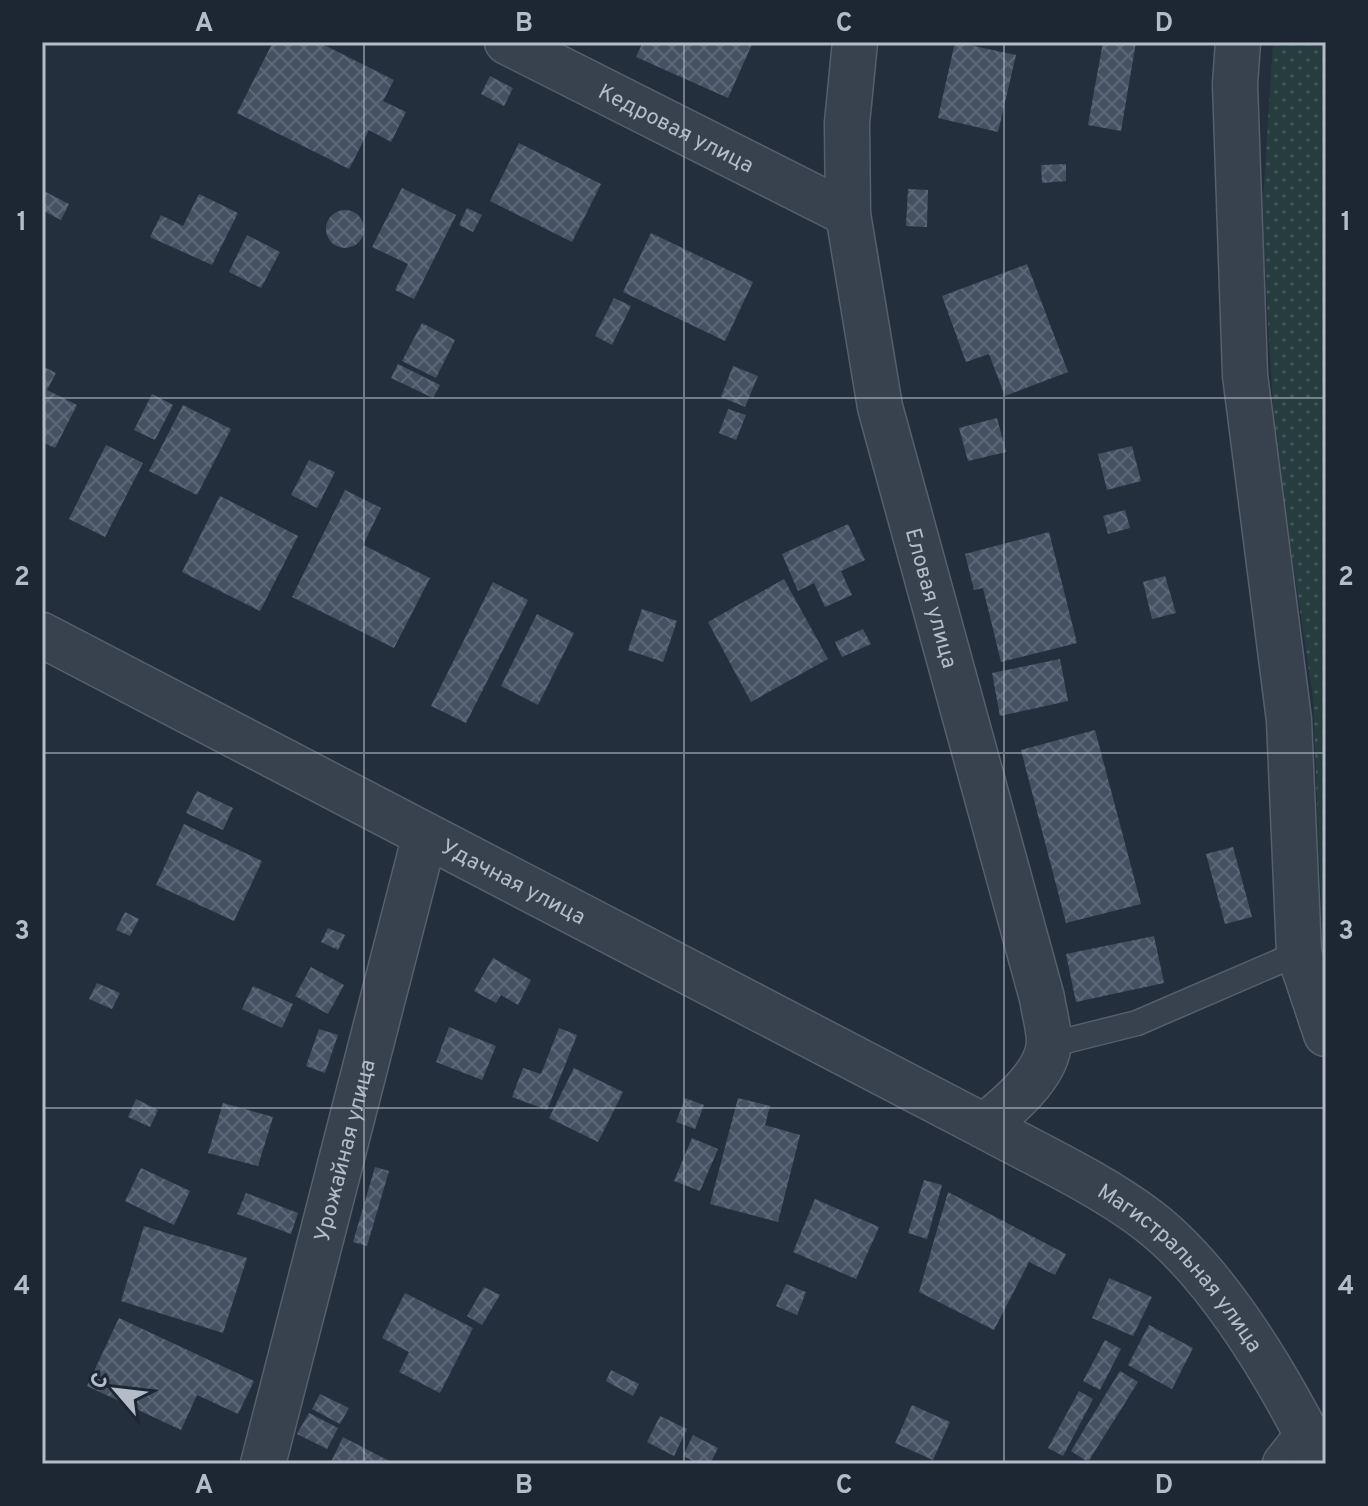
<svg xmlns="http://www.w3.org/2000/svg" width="1368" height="1506" font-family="Overpass,sans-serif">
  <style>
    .grass { fill: url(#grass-dots) }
    .building { fill: url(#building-cross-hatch) }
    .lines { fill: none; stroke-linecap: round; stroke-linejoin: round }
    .service-casing { stroke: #565f6c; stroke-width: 27 }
    .minor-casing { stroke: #565f6c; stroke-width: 47 }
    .tertiary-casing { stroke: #565f6c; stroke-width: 47 }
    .service { stroke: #38414e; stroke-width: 24 }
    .minor { stroke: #38414e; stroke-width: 44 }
    .tertiary { stroke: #38414e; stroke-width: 44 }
    .grid { fill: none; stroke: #b4bcc9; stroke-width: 2; stroke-opacity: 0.55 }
    .labels { text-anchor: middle; stroke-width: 7; stroke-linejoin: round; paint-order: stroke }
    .street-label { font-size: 22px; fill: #b4bcc9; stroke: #1d2633 }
    .neatline { fill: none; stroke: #b4bcc9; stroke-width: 3 }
    .grid-label { font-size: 26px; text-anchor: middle; font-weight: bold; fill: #b4bcc9 }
  </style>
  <defs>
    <pattern id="grass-dots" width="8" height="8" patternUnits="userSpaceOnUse" patternTransform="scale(2)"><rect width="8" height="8" fill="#263c3f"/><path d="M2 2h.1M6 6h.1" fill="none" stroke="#435659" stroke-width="1.8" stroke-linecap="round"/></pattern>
    <pattern id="building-cross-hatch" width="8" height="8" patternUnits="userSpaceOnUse" patternTransform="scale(2)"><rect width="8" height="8" fill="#455162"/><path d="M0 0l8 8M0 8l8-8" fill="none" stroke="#5d6877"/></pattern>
  </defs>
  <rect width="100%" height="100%" fill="#242f3e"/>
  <polygon class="grass" points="1273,42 1326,42 1326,943 1322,929 1313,698 1275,440 1262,216"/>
  <g class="building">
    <polygon points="273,42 318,42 394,80 383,101 406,112 391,142 369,130 349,169 237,113"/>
    <polygon points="643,42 753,42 728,98 636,57"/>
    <polygon points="955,42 1016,55 998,132 938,118"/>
    <polygon points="1103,42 1136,42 1121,131 1088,125"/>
    <polygon points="490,76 513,88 504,106 481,94"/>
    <polygon points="519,143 601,184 572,242 490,201"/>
    <polygon points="1066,164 1066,181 1042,183 1041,165"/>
    <polygon points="402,188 456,215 414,299 395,290 408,264 372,247"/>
    <polygon points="908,189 928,190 927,227 906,226"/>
    <polygon points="42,190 69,204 61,220 42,210"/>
    <polygon points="199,194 238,213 212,265 150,237 161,215 183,226"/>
    <polygon points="467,208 482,215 473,232 459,225"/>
    <circle cx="345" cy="229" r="19"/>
    <polygon points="651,233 753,282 725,341 623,292"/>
    <polygon points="247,235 280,252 261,288 229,272"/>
    <polygon points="1027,264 1068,372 1005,396 989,354 966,362 942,296"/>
    <polygon points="614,298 631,306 612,345 595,336"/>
    <polygon points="422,323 455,340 436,378 402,361"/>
    <polygon points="398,364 440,385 433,398 391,378"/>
    <polygon points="42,366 56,373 47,390 77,405 55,448 42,442"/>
    <polygon points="733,366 758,376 745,407 721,397"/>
    <polygon points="152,394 173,405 155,440 134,430"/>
    <polygon points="183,405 231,429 197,495 149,471"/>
    <polygon points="728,409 746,415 736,440 719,433"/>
    <polygon points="997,418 1006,452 968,461 959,428"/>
    <polygon points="106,445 143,463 105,537 69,519"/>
    <polygon points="1132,446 1141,481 1107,490 1098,454"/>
    <polygon points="309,460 335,472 317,508 291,495"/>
    <polygon points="345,490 381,508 363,545 430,578 394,648 292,597"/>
    <polygon points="220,496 298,536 260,611 182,572"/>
    <polygon points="1125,510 1130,528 1108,534 1103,516"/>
    <polygon points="848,524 865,560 841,571 852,595 825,607 814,583 798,591 782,554"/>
    <polygon points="1049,532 1077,643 1001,662 983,588 974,590 965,554"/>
    <polygon points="1165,576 1176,613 1152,619 1143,582"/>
    <polygon points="784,579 828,659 751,702 708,622"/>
    <polygon points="493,582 528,600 466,723 431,706"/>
    <polygon points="642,609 677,621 663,662 628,650"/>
    <polygon points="537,614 574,633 538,705 501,686"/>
    <polygon points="863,629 871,644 842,657 835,642"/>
    <polygon points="1060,659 1068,701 1000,716 992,673"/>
    <polygon points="1095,730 1141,904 1066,923 1021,750"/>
    <polygon points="197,791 233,808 223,830 186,813"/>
    <polygon points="184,824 262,861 234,921 156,885"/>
    <polygon points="1233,847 1252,917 1225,924 1206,854"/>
    <polygon points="125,912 139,919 130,936 116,930"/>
    <polygon points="328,928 345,935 338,950 321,942"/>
    <polygon points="1154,936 1164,983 1076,1002 1066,954"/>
    <polygon points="493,958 531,980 518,1005 501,995 496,1003 474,991"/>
    <polygon points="311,967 344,985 328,1014 295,996"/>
    <polygon points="97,983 120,993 112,1009 89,999"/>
    <polygon points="253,986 293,1004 282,1028 242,1009"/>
    <polygon points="449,1027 496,1046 482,1080 436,1062"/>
    <polygon points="559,1028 577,1035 547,1110 512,1097 523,1068 541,1074"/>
    <polygon points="319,1029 338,1035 325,1073 306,1066"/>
    <polygon points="574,1068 623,1092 598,1142 549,1118"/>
    <polygon points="685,1098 704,1105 695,1129 676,1122"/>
    <polygon points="738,1098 770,1106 765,1125 800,1135 778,1222 710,1204"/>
    <polygon points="136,1099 158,1110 150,1127 128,1117"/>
    <polygon points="223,1103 273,1117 258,1166 208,1153"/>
    <polygon points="692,1138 718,1149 700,1191 674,1181"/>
    <polygon points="375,1167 389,1171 367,1246 353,1242"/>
    <polygon points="141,1168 190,1191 174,1225 125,1201"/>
    <polygon points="924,1180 942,1185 927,1239 908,1233"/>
    <polygon points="948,1192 1066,1254 1055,1275 1029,1262 994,1330 919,1292"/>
    <polygon points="246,1193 298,1213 291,1234 237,1214"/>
    <polygon points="815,1199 879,1227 856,1279 793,1252"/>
    <polygon points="144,1226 247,1258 223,1333 121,1301"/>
    <polygon points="1109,1278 1152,1297 1133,1336 1092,1318"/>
    <polygon points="786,1284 806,1292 797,1315 776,1306"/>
    <polygon points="484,1287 500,1295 482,1325 467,1316"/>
    <polygon points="405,1293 473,1328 440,1393 399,1372 409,1352 382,1338"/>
    <polygon points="119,1318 254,1381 238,1414 197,1395 181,1430 87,1386"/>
    <polygon points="1149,1325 1193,1348 1172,1389 1128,1365"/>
    <polygon points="1105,1340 1121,1349 1100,1390 1083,1381"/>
    <polygon points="611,1370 639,1384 633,1396 606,1381"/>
    <polygon points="1120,1371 1138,1382 1088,1462 1071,1451"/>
    <polygon points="1079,1391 1093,1399 1063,1456 1048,1448"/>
    <polygon points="320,1394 349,1408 340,1424 312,1409"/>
    <polygon points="912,1405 950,1422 933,1460 895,1443"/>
    <polygon points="309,1413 338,1428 327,1449 297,1434"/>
    <polygon points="660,1416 687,1429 674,1456 647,1442"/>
    <polygon points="693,1435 718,1448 710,1464 699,1464 683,1456"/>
    <polygon points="343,1437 395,1464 330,1464"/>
  </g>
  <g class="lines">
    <defs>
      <polyline id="service" points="1049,1045 1137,1023 1299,953"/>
      <g id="minor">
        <path id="s1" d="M507,42L848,214"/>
        <path id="s2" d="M855,42L847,123L848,214L880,407L1042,998C1044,1012 1049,1028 1049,1042C1048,1074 1007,1108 984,1126"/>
        <polyline points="1238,42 1235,84 1245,375 1289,720 1299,953 1326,1034"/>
        <path id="s3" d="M263,1464L425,835"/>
        <polyline points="1285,1464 1308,1435"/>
      </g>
      <g id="tertiary">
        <path id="s4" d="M42,635L984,1126C1039,1156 1099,1183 1149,1221C1220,1276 1282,1384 1322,1464"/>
      </g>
    </defs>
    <use href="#service" class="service-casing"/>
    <use href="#minor" class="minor-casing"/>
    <use href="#tertiary" class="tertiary-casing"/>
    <use href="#service" class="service"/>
    <use href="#minor" class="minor"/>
    <use href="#tertiary" class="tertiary"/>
  </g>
  <path class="grid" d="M364,42V1464M684,42V1464M1004,42V1464M42,398H1326M42,753H1326M42,1108H1326"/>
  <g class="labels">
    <g class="street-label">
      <text dy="8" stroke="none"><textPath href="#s1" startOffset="190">Кедровая улица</textPath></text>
      <text dy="8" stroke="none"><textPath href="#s2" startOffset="566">Еловая улица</textPath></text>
      <text dy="8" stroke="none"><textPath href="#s4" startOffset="532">Удачная улица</textPath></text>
      <text dy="8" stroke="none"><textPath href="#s3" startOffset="324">Урожайная улица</textPath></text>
      <text dy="8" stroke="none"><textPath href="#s4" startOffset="1308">Магистральная улица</textPath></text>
    </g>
  </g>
  <rect width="1368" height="1506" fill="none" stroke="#1d2633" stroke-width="88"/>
  <g transform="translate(116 1390) rotate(298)" stroke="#1d2633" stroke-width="6" paint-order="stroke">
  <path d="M0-6L14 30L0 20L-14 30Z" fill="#b4bcc9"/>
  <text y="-12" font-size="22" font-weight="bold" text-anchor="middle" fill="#b4bcc9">С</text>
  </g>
  <rect x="44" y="44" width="1280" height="1418" class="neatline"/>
  <g class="grid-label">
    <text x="204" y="31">A</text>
    <text x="524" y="31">B</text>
    <text x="844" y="31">C</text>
    <text x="1164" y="31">D</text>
    <text x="22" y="230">1</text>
    <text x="1346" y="230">1</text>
    <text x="22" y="585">2</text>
    <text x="1346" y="585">2</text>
    <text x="22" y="939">3</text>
    <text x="1346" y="939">3</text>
    <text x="22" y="1294">4</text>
    <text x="1346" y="1294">4</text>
    <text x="204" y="1493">A</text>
    <text x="524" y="1493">B</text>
    <text x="844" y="1493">C</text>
    <text x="1164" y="1493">D</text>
  </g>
</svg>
